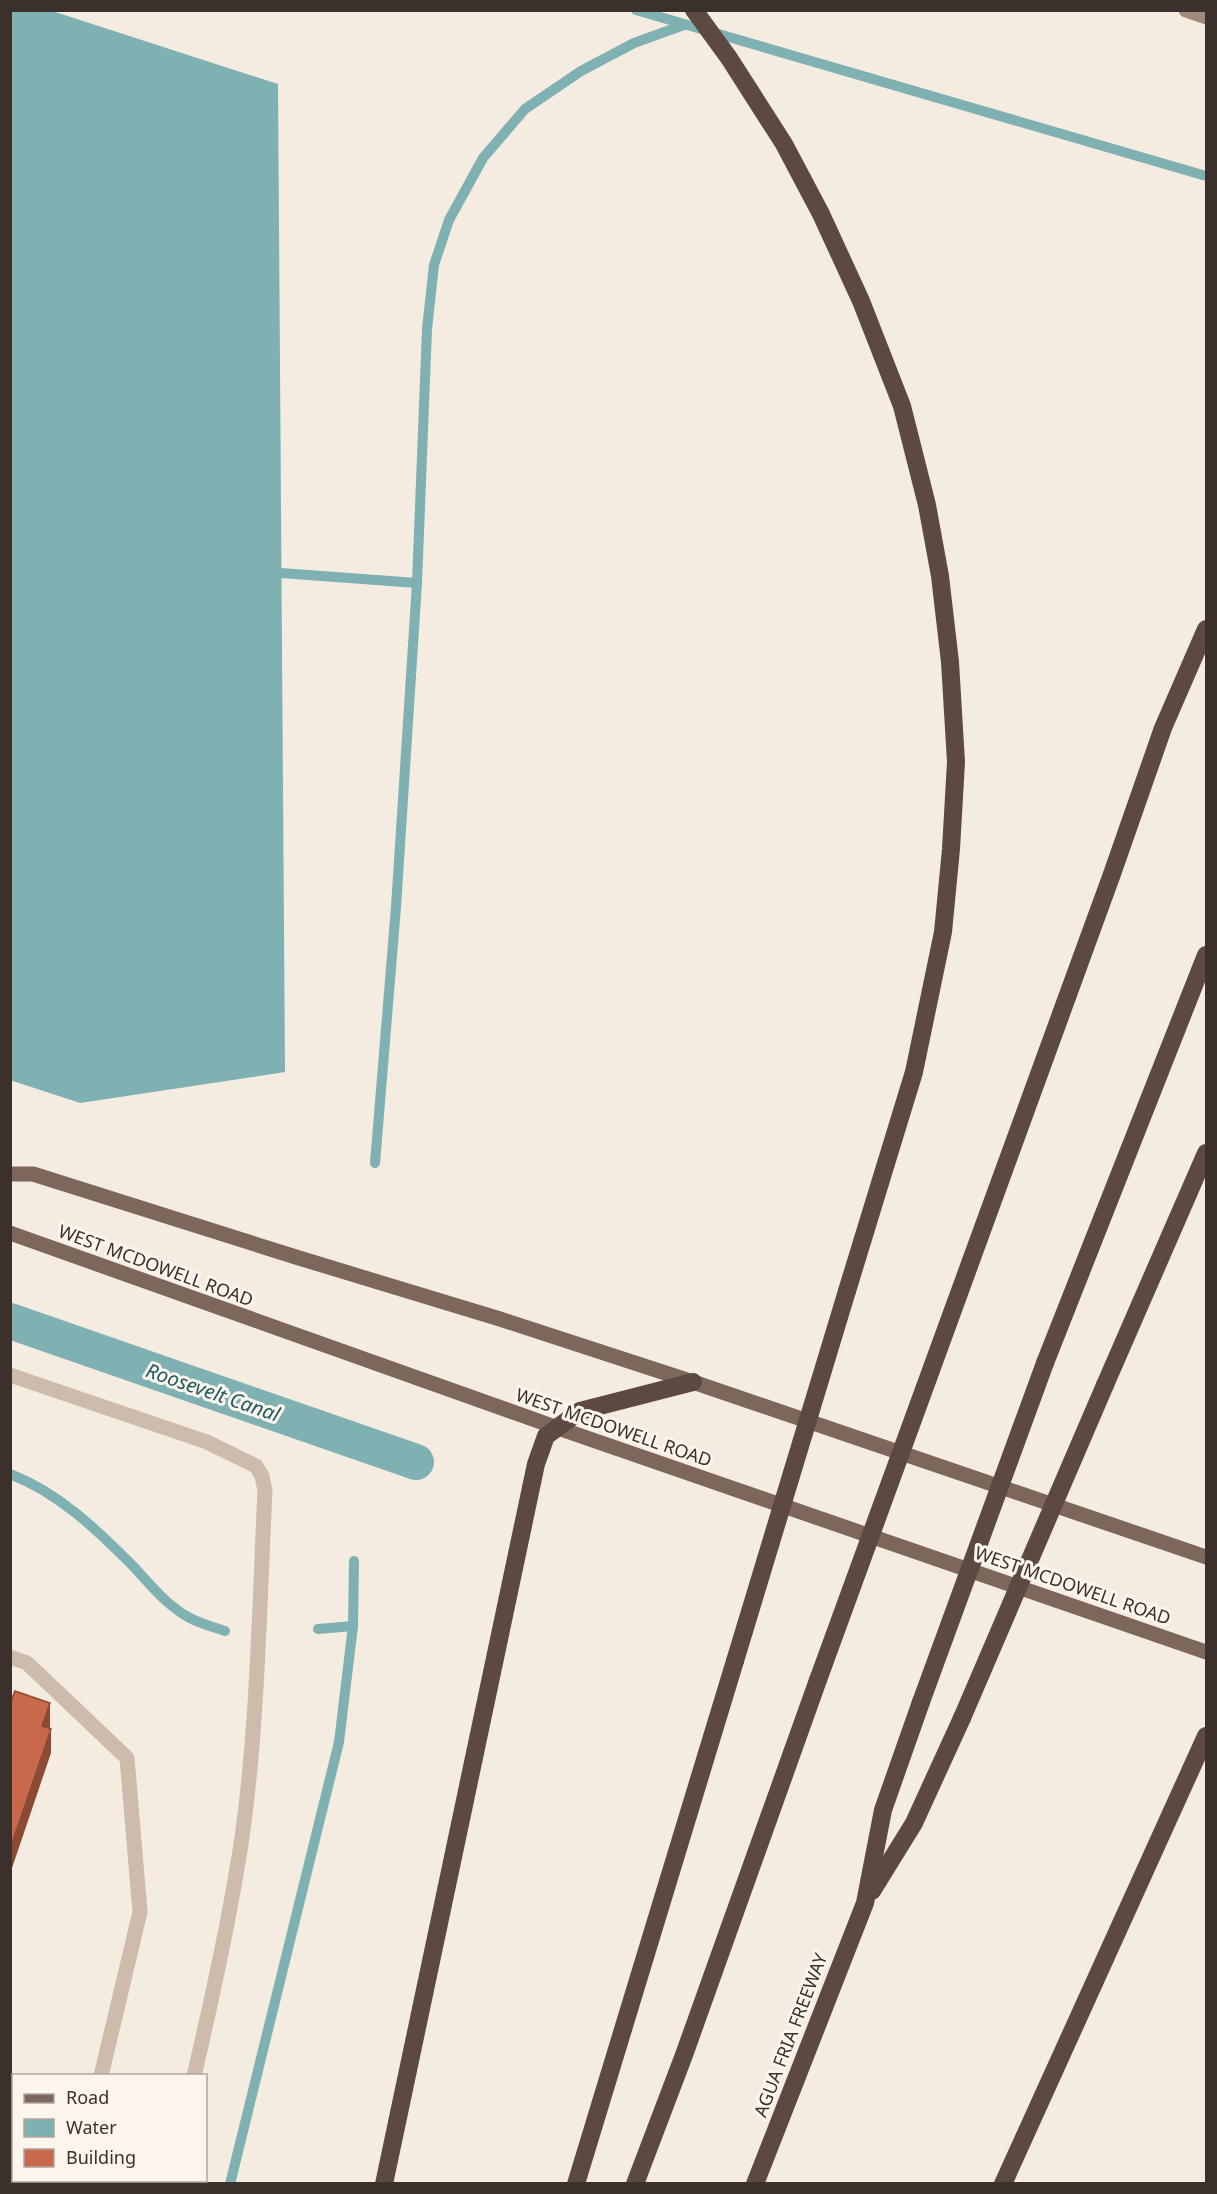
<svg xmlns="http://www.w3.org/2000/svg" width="1217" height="2194" font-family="'Noto Sans',sans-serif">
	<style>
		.water { fill: #7fb0b2 }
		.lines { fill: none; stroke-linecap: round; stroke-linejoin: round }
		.stream { stroke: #7fb0b2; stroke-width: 10 }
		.canal { stroke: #7fb0b2; stroke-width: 36 }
		.lane { stroke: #cdbbac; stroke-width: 15 }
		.secondary { stroke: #a18a7d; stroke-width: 15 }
		.primary { stroke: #7d675c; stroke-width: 15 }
		.highway { stroke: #5c4a42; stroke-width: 18 }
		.highway-bridge { stroke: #5c4a42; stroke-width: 18 }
		.shaded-wall { fill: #8c4a34 }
		.building { fill: #c8694b; stroke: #8c4a34; stroke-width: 1.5 }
		.labels { text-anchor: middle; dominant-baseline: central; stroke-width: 6; stroke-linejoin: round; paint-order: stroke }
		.street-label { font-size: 18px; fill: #3b302b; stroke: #fbf5ee }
		.water-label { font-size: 20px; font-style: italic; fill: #1f5a5e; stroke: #fbf5ee }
	</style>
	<rect width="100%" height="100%" fill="#f4ebe1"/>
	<path class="water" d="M49,10L278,84L285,1072L80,1103L10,1080V11Z"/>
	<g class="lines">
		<g class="stream">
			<path d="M636,10L1206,176"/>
			<path d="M267,572L417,583"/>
			<path d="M375,1163L396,907L417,583L427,329L434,265L449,220L483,158L525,109L581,71L634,43L684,25"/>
			<path d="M10,1474C59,1493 96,1529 132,1565C150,1584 167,1606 190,1618C201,1624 214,1627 225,1631"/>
			<path d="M318,1629L353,1626"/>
			<path d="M230,2184L339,1742L353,1626L354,1561"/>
		</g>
		<path class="canal" d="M10,1321L416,1462"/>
		<g class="lane">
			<path d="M10,1375L207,1442L256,1466L262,1476L265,1491C259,1608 258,1728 241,1844C229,1922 212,1999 194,2076"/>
			<path d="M10,1657L27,1663L127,1758L140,1912L101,2076"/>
			<path d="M76,2184L77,2180"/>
			<path d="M168,2184L169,2180"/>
		</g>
		<path class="secondary" d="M1186,10L1206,17"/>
		<g class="primary">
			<path d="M10,1174H33L299,1258L500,1319L693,1382L1206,1557"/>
			<path d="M10,1233L555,1427L1206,1652"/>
		</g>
		<g class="highway">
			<path d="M694,10L729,58L784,144L821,214L861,301L902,406L927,505L940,576L950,662L956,762L951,849L943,932L914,1072L847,1291"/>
			<path d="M1045,1363L1206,955"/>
			<path d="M1105,1385L1206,1153"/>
			<path d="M872,1891L914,1823L962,1718"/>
			<path d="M384,2184L536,1464L546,1436L580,1411L693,1382"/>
			<path d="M576,2184L735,1661"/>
			<path d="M635,2184L684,2055L818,1680"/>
			<path d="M755,2184L865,1903L883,1810L921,1702"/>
			<path d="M1003,2184L1206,1736"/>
		</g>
		<g class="highway-bridge">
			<path d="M735,1661L847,1291"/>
			<path d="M818,1680L1112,874L1163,728L1206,629"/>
			<path d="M921,1702L1045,1363"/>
			<path d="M962,1718L1105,1385"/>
		</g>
	</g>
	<g class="shaded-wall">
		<path d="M50,1703V1727L42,1750V1726Z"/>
		<path d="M51,1729V1753L11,1871V1846Z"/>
	</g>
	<path class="building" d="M15,1691L50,1703L42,1726L51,1729L11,1846L10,1700L11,1701Z"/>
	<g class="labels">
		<g class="street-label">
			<text transform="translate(156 1265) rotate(20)">WEST MCDOWELL ROAD</text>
			<text transform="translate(614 1427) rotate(19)">WEST MCDOWELL ROAD</text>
			<text transform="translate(1073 1585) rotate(19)">WEST MCDOWELL ROAD</text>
			<text transform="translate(790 2035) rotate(-69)">AGUA FRIA FREEWAY</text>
		</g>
		<g class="water-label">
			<text transform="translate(213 1392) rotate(19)">Roosevelt Canal</text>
		</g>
	</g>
	<rect width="1217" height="2194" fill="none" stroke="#3b302b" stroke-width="24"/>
	<rect x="12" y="2074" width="195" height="108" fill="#fbf5ee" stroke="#aea6a0" stroke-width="1.5"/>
	<rect x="24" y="2094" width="30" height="9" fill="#7d675c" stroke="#aea6a0" stroke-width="1.5"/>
	<text x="66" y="2104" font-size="18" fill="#3b302b">Road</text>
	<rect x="24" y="2119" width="30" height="18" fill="#7fb0b2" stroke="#aea6a0" stroke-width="1.5"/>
	<text x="66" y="2134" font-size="18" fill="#3b302b">Water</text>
	<rect x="24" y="2149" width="30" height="18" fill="#c8694b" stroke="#aea6a0" stroke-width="1.5"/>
	<text x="66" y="2164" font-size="18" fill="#3b302b">Building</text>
</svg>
